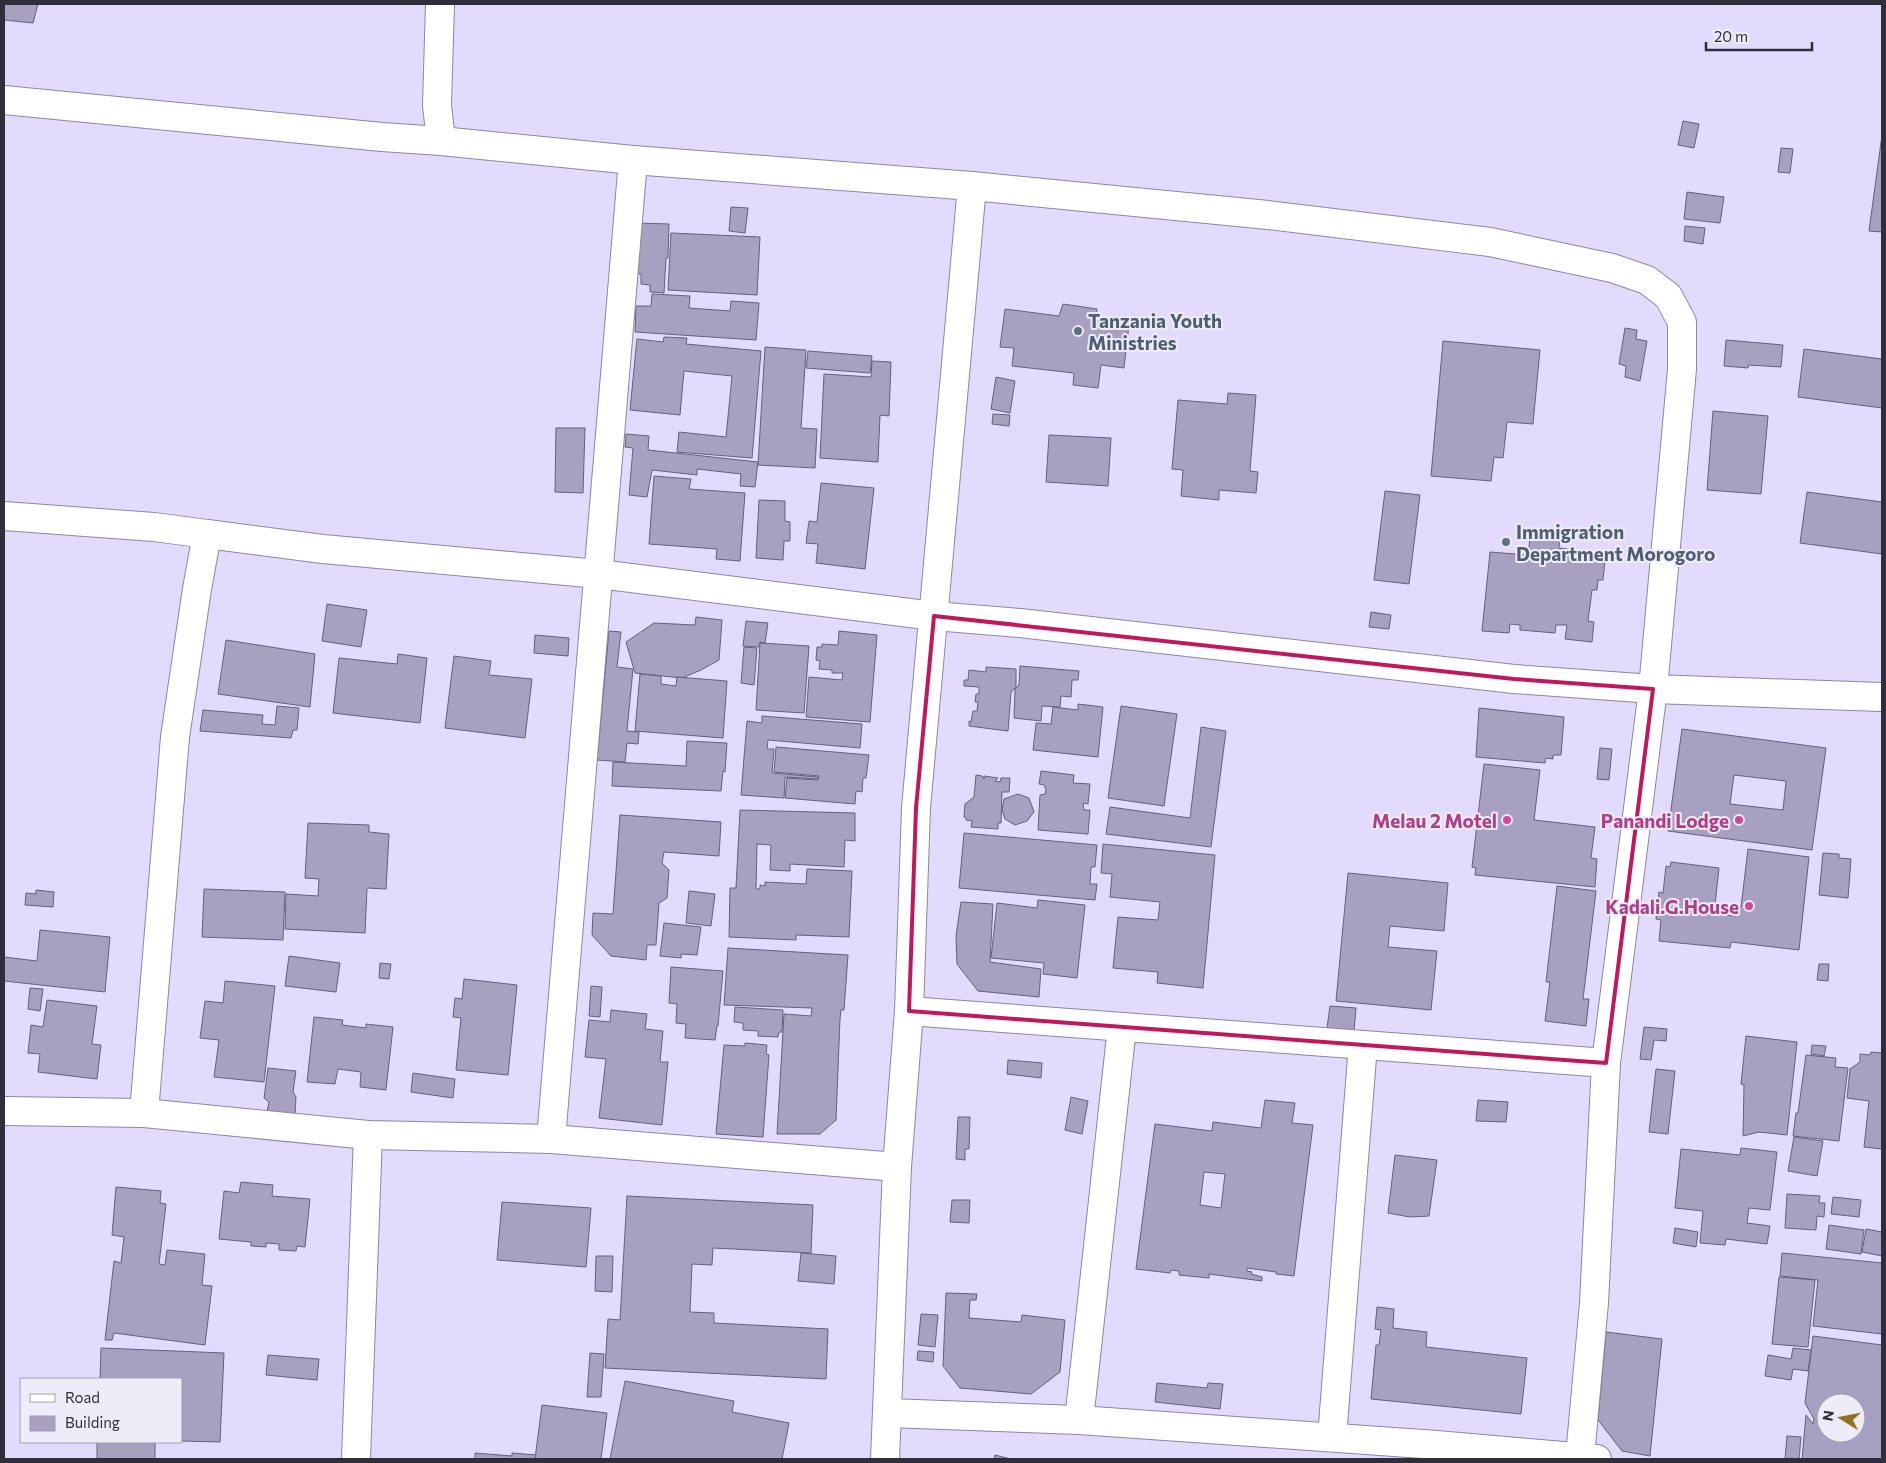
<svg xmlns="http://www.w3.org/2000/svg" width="1886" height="1463" font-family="Commissioner,sans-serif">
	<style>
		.building { fill: #a8a0c1; stroke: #655e7c; fill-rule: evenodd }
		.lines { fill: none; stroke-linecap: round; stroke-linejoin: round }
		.street-casing { stroke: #8c85a5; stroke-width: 30 }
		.street { stroke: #fff; stroke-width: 28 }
		.marked { fill: none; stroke: #c2185b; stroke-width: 4; stroke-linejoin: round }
		.service-dot { fill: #5c6f8a; stroke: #efecfa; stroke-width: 2 }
		.hotel-dot { fill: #d1479c; stroke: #efecfa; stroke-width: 2 }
		.labels { text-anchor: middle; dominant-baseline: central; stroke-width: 4; stroke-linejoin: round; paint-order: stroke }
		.service-label { font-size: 19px; font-weight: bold; fill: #4e5e75; stroke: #efecfa; text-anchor: start }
		.hotel-label { font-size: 19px; font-weight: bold; fill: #b23c85; stroke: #efecfa; text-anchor: end }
	</style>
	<rect width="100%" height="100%" fill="#e3dbfe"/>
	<g class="building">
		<path d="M4,4H38L33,23L4,20Z"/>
		<path d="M1683,121L1699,124L1694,148L1678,145Z"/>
		<path d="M1882,135V232L1869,231Z"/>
		<path d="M1781,148L1793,149L1790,173L1778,172Z"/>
		<path d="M1687,192L1724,197L1720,223L1684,219Z"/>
		<path d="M731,207L748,208L745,233L729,231Z"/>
		<path d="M639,223L669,224L668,258H666L664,293L650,292V285L641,284V274H637Z"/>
		<path d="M1685,226L1705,228L1703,244L1684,241Z"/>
		<path d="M671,233L760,237L757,295L668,290Z"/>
		<path d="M652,294L690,296L689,308L730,311L731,301L759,303L756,340L635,332L636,306H651Z"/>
		<path d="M1063,304L1097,309L1096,320L1129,324L1124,368L1101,365L1098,388L1073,385L1074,373L1012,366L1014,348L1000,347L1005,309L1059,316Z"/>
		<path d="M1625,328L1637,330L1636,339L1647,341L1640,381L1625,377L1626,366L1619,364Z"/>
		<path d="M664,337L687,338L686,344L761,351L752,458L677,452L679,432L726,437L732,376L684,371L680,415L630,410L637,339L663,342Z"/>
		<path d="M1726,340L1783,345L1781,367L1749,365L1748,368L1724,366Z"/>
		<path d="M1443,341L1540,350L1533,424L1507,422L1503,458L1494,457L1491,481L1431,476Z"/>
		<path d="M765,347L806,350L801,428L817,429L815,468L758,465Z"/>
		<path d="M1804,349L1882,359V408L1798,397Z"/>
		<path d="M808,351L872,356L870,373L806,368Z"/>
		<path d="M872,361L891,362L889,416L880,415L878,462L820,458L824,374L871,377Z"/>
		<path d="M996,377L1015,381L1010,413L991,409Z"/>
		<path d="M1228,393L1256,395L1250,471L1258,472L1256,493L1219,490V500L1181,496L1183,470L1172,469L1178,400L1227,404Z"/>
		<path d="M1713,411L1768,416L1761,494L1707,490Z"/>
		<path d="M993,414L1010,415L1009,426L992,424Z"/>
		<path d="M556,428H585L583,493L555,492Z"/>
		<path d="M626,434L649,436L648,450L758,462L755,487L740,486L741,474L697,469V475L652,470L647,497L629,495L633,448L625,447Z"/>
		<path d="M1049,435L1111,438L1108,486L1046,482Z"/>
		<path d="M654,476L691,479L689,489L745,493L740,561L716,559L717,549L649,544Z"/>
		<path d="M821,483L874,488L865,569L816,563L818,544L806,543L809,521L817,522Z"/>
		<path d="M1385,491L1420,495L1409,584L1374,580Z"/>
		<path d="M1807,492L1882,502V554L1800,543Z"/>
		<path d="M759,500L785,501V521L790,522V541H784L783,560L756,558Z"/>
		<path d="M1531,530L1560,533L1559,548L1574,550L1573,557L1605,560L1603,580H1598L1597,590H1592L1588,621L1594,622L1592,642L1565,639L1567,625H1556L1555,633L1520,630V625L1510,624L1509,633L1482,631L1490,552L1528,555Z"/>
		<path d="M327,604L367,610L361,647L322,641Z"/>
		<path d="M1371,612L1391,615L1389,629L1369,627Z"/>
		<path d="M696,617L722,620L719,660L701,670L682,678L635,673L626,642L654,623L695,625Z"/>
		<path d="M746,621L768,623L765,643L760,642L759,647L743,646Z"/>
		<path d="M609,631L621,632L617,667L633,669L627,731L639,732L638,744L627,743L625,762L597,760Z"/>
		<path d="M839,631L877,635L870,722L806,717L809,677L842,680L843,673H832V670L819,669L820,661L816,660L817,647H822V644L838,645Z"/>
		<path d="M535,635L569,638L568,656L534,653Z"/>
		<path d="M226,640L315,654L310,707L218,694Z"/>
		<path d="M760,643L809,646L804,713L756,710Z"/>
		<path d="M744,647L757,648L754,685L741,683Z"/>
		<path d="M398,654L427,658L420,723L333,713L339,658L397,664Z"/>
		<path d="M454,656L491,661L489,675L532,679L525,738L445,728Z"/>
		<path d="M1020,666L1079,671L1078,680H1072L1071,697L1061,696L1060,707L1042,706L1041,721L1014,718L1015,689L1019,685Z"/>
		<path d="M986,667L1016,669V687L1011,692L1008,731L969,726V721L971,722L973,711H977L978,702H975L976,694H979V687L964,686V680H968L969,670L986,672Z"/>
		<path d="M640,674L661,676V684L676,686L677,677L727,681L723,738L635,731Z"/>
		<path d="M1078,704L1103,707L1098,757L1033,750L1036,723L1051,724L1053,707L1078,710Z"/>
		<path d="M277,706L299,708L297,730H293L291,738L200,731L203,710L263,715L262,724L275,725Z"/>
		<path d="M1121,706L1177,714L1164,806L1108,798Z"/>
		<path d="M1479,708L1564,717L1561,755H1553V759L1546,758L1545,763L1476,757Z"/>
		<path d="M762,716L862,724L860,748L768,740L767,749H774L772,773L818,777L817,779L785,777L784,798L741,795L747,721L762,723Z"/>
		<path d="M1201,727L1226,731L1211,847L1106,834L1110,807L1190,818Z"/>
		<path d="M1682,729L1826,748L1812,850L1668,831ZM1734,775L1786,781L1783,810L1730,804Z"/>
		<path d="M687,741L727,743L725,772L723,771L721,791L612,786L613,762L686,766Z"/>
		<path d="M776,747L869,755L866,778H863L862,792L856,791L855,804L785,798L787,778L818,780L819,776L774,772Z"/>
		<path d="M1600,748L1612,749L1609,780L1597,779Z"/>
		<path d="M1484,764L1540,770L1534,820L1595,827L1591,858L1597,859L1595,887L1475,875L1476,868L1472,867Z"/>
		<path d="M1041,771L1074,775L1073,783L1090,784L1088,804L1083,803L1084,810H1090L1088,834L1038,830L1040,795L1045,794L1046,790L1044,785L1039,784Z"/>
		<path d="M976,775L982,776L984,779V776L998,778L995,781L1000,782L1001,778H1010L1009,792H1002L1001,823H998V829L971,827L972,821L966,820V818L964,817L965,804L974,797Z"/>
		<path d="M1018,794L1029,798L1034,812L1027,821L1015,825L1005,819L1002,810L1004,799Z"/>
		<path d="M740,810L855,813V841L845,840L844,867L790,864V871L770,870L771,845L757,844L756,889H760V885L765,886V882L806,884L807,869L852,871L849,937L796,935V940L729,937L730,888H736Z"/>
		<path d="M620,815L721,822L719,856L664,852L662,863L669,870L667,898L659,903L656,945H647L646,960L611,956L592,935L593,913L613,914Z"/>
		<path d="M308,823L369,825V832L389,834L386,889L367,888L365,933L285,929L286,894L318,896L319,879L305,878Z"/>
		<path d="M964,833L1097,845L1095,867H1091L1090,884H1097L1095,900L959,888Z"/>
		<path d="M1103,844L1215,855L1203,988L1157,983L1158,972L1113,968L1118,917L1158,920L1160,902L1110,897L1112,874L1101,873Z"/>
		<path d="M1748,849L1809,857L1799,950L1731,942L1730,948L1659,941L1661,920L1656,919L1659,892L1663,893L1666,866L1670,867L1671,862L1719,868L1714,914L1735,916L1736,907H1741Z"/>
		<path d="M1823,853L1839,854V858L1851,859L1848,898L1819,895Z"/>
		<path d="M1348,873L1448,883L1444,931L1390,926L1388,947L1437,951L1431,1010L1336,1001Z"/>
		<path d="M1557,886L1596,891L1583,999H1589L1586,1026L1545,1021L1550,982H1546Z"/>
		<path d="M204,889L285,892L283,940L202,937Z"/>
		<path d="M36,890L54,892L53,907L25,905L26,893L36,894Z"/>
		<path d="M689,891L715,894L711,926L686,923Z"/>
		<path d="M1038,900L1085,905L1077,978L1043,974L1044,963L991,958L997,903L1037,908Z"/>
		<path d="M961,902L993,904L990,962L1041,969L1039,997L978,991L957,964L956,936Z"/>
		<path d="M664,923L701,927L697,955L681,954V958L660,956Z"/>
		<path d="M40,930L110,937L105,992L4,981V957L37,961Z"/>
		<path d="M728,948L848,955L844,1010H841L840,1019L836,1120L820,1134H777L784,1014L811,1016L812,1008L724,1005Z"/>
		<path d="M289,956L340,963L336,992L285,986Z"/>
		<path d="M380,963L391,964L389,979L379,978Z"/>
		<path d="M1819,964H1829L1828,981L1817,980Z"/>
		<path d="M671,967L723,971L718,1026H717L715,1040L685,1038L686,1024L676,1023L677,1004L669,1003Z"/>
		<path d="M464,979L517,985L508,1075L456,1070L461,1018L453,1017L455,998L462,999Z"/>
		<path d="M225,981L275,986L264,1082L214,1077L219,1040L200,1038L205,1001L223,1003Z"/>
		<path d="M591,986L602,987L600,1017L589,1016Z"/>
		<path d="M30,988L43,989L40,1011L28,1009Z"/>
		<path d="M47,1000L97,1006L92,1044L101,1045L97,1079L38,1072L40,1054L28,1053L31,1025L43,1027Z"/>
		<path d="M1330,1006L1356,1008L1354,1031L1327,1028Z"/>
		<path d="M735,1007L783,1010L782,1032H779L778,1037L758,1036V1031L743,1030V1023L734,1022Z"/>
		<path d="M611,1010L647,1014L645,1029L663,1031L660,1062H668L662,1125L599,1118L606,1059L585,1057L589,1020L610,1022Z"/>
		<path d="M314,1017L343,1020L342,1025L366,1028V1024L393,1027L386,1090L360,1087L361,1072L338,1069L335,1084L307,1082Z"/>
		<path d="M1644,1027L1667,1029L1666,1041L1654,1040L1651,1060L1640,1059Z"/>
		<path d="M1746,1036L1797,1042L1787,1135L1759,1132L1743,1136L1744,1085L1741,1084Z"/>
		<path d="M745,1043L767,1045L766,1054L769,1055L763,1137L716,1134L724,1045L745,1046Z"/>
		<path d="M1812,1045L1826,1046L1824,1056L1811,1054Z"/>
		<path d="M1871,1052L1882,1053V1149L1864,1147L1869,1101L1847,1098L1850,1069L1860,1062V1054L1870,1055Z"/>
		<path d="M1806,1055L1836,1058L1835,1067L1848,1068L1839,1141L1793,1136L1796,1113H1798Z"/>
		<path d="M1008,1060L1042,1063L1041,1078L1007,1074Z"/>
		<path d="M268,1068L296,1071L293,1092L296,1097L295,1115L267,1112L269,1102L264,1098Z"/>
		<path d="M1656,1069L1675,1071L1668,1134L1649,1132Z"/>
		<path d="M413,1073L455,1079L453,1098L411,1092Z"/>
		<path d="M1071,1097L1088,1101L1082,1134L1065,1130Z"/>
		<path d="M1265,1100L1295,1103L1292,1123L1313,1125L1294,1276L1276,1274V1272L1247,1268V1271L1252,1272L1251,1274L1262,1277V1281L1209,1274V1278L1179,1275V1271L1171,1270L1170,1273L1136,1269L1155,1124L1212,1131L1213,1122L1261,1128ZM1204,1172L1225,1174L1221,1208L1200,1205Z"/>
		<path d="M1478,1100L1508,1102L1506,1122L1476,1121Z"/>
		<path d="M958,1117H970L969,1149H965V1160L956,1159Z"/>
		<path d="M1794,1137L1823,1141L1817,1176L1788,1171Z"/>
		<path d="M1741,1148L1777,1152L1770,1210L1749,1208L1747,1223L1770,1226L1767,1244L1726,1239L1725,1245L1700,1243L1703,1211L1675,1208L1681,1149L1740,1155Z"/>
		<path d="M1395,1155L1437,1160L1429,1216L1410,1217L1388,1213Z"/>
		<path d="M241,1182L273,1185L272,1196L310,1199L305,1247L297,1246L296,1251L279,1250V1244L266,1243V1247L251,1246V1242L219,1239L224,1191L239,1193Z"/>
		<path d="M116,1187L161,1191L160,1203L166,1204L159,1264L165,1265L167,1250L205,1254L202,1285L212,1286L205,1345L114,1333L112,1340H105L114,1261L121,1263L124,1237L112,1235Z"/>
		<path d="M1787,1194L1820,1196L1819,1203H1825L1824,1217L1817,1216L1816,1230L1785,1228Z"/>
		<path d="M627,1196L813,1205L811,1253L713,1248L712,1265L692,1264L690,1312L714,1313V1323L828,1329L826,1379L605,1368L608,1319L620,1320Z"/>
		<path d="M1833,1197L1861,1200L1859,1217L1831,1214Z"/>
		<path d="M952,1200H970L969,1223L950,1222Z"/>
		<path d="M502,1202L591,1208L586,1267L497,1260Z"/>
		<path d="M1829,1225L1864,1230L1861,1254L1826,1249Z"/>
		<path d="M1675,1228L1698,1232L1696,1247L1673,1243Z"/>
		<path d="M1866,1229L1882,1232V1256L1862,1252Z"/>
		<path d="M801,1253L836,1256L834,1284L798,1281Z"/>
		<path d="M1782,1253L1882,1263V1334L1813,1326L1818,1280L1780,1276Z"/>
		<path d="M596,1256H613L612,1292L595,1291Z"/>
		<path d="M1779,1277L1815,1280L1808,1347L1772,1344Z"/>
		<path d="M946,1293L977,1294L976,1300H970L969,1318L1021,1322L1022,1315L1065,1320L1060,1372L1031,1394L960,1388L943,1366Z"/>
		<path d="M1377,1307L1394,1309L1393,1328L1427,1332L1426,1347L1527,1358L1521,1414L1371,1399L1376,1345H1379L1381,1330L1375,1329Z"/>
		<path d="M921,1314L938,1315L935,1347L918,1345Z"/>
		<path d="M1606,1332L1662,1339L1650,1456L1622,1451L1598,1420Z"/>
		<path d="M1813,1336L1882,1345V1459H1802L1806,1415L1813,1424L1814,1419L1805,1403ZM1826,1403H1856V1433H1826Z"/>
		<path d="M101,1348L224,1353L220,1442L181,1441V1379H100Z"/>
		<path d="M1793,1348L1811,1350L1808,1371L1793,1369L1791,1380L1765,1376L1768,1355L1791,1359Z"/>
		<path d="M918,1351L934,1352L933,1362L917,1360Z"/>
		<path d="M590,1353L604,1354L601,1397H587Z"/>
		<path d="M268,1355L319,1359L317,1380L266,1375Z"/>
		<path d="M625,1381L734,1401L732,1412L789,1423L782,1459H610Z"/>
		<path d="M1157,1383L1207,1388L1208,1383L1223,1384L1220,1409L1155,1402Z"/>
		<path d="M542,1405L607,1413L601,1459H535Z"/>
		<path d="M1787,1436L1801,1437L1799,1459H1785Z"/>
		<rect x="97" y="1442" width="58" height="17"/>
		<path d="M475,1453L512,1456V1453L536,1455L535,1459H475Z"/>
		<path d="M995,1455L1011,1459H994Z"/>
	</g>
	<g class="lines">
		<g class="street-casing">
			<g id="street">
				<path d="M440,4L437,105L441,141L633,160L972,186L1268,215L1490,242L1612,268L1647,280L1668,296L1682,322V369L1653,689L1882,697"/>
				<path d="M4,100L382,137L441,141"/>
				<path d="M4,516L154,527L207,534"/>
				<path d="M909,1011L1606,1063"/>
				<path d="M4,1111L144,1113L368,1135L551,1139L897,1167"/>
				<path d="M144,1113L175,737L197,589L207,534L323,549L599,574L934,616L1020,623L1514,679L1653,689L1606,1063L1594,1303L1580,1456"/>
				<path d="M551,1139L633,160"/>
				<path d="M888,1413L1079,1420L1437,1445L1597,1459"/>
				<path d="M1079,1420L1122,1027"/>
				<path d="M1332,1437L1363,1045"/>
				<path d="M356,1459L368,1135"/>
				<path d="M885,1459L897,1167L909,1011L916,808L972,186"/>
			</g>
		</g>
		<use href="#street" class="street"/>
	</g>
	<path class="marked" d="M934,616L1514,679L1653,689L1606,1063L909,1011L916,808Z"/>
	<g class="service-dot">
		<circle cx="1078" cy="331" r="5"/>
		<circle cx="1506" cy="542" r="5"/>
	</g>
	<g class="hotel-dot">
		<circle cx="1507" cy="820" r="5"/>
		<circle cx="1739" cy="820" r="5"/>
		<circle cx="1749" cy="906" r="5"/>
	</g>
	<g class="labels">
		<g class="service-label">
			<text x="1088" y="320">Tanzania Youth<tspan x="1088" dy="22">Ministries</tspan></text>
			<text x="1516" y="531">Immigration<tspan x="1516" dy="22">Department Morogoro</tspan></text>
		</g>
		<g class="hotel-label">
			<text x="1497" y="820">Melau 2 Motel</text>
			<text x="1729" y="820">Panandi Lodge</text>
			<text x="1739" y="906">Kadali.G.House</text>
		</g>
	</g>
	<rect width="1886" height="1463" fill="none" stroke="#312e3c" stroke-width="10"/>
	<rect x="20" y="1378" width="162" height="65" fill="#efecfa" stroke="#a3a0ae"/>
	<rect x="30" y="1394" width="25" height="8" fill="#ffffff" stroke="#a3a0ae"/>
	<text x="65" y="1403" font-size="15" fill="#312e3c">Road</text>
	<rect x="30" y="1416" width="25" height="15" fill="#a8a0c1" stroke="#a3a0ae"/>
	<text x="65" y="1428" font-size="15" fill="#312e3c">Building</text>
	<g transform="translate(1841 1418) rotate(280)"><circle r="24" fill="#efecfa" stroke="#a3a0ae"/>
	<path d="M0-4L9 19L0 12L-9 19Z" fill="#96711b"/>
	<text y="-8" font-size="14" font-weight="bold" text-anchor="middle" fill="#312e3c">N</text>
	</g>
	<path d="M1706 42v8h106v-8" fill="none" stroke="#312e3c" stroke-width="2.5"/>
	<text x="1714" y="42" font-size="15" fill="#312e3c" stroke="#efecfa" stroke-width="4" paint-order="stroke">20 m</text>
</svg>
